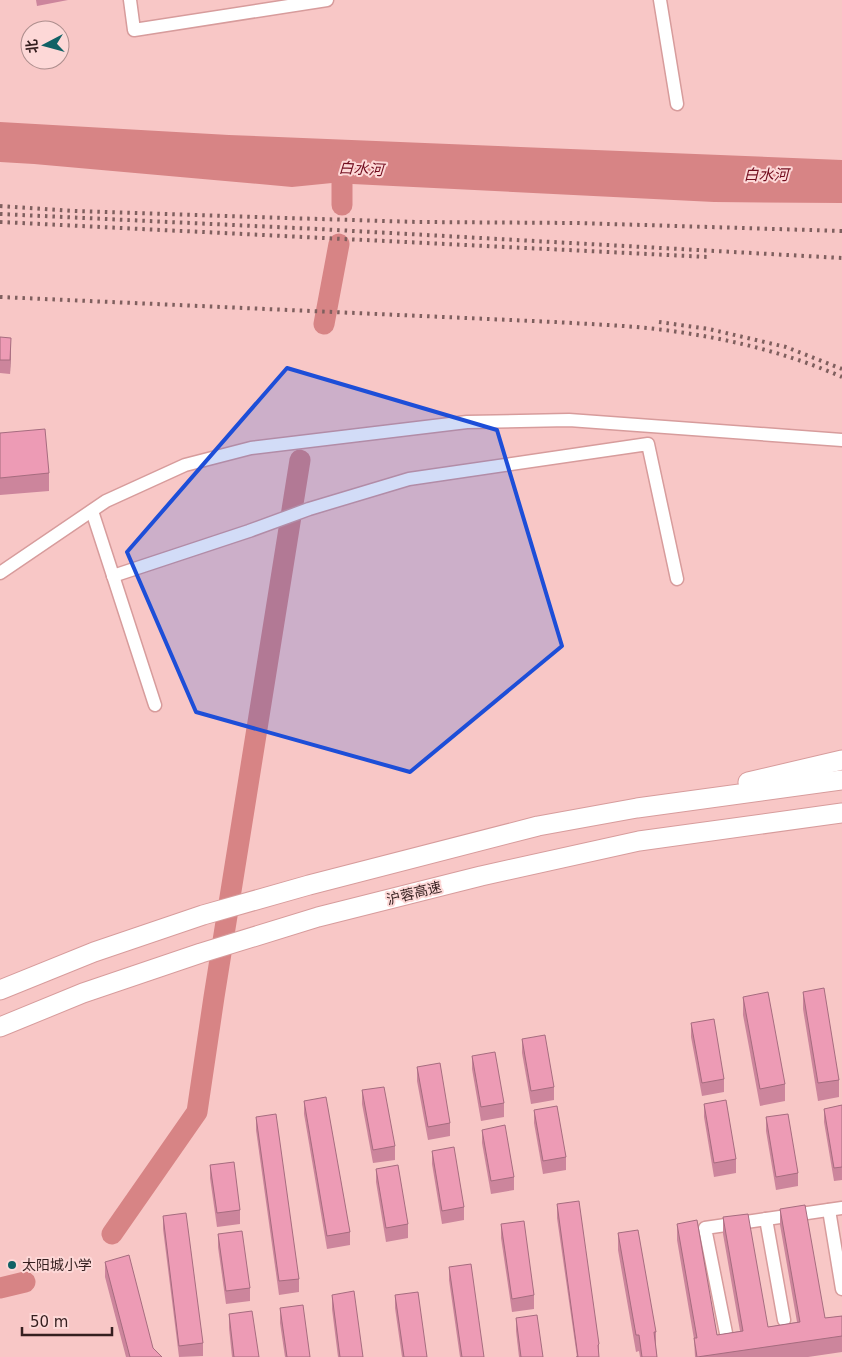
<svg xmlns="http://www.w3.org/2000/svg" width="842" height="1357" font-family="'DejaVu Sans','Noto Sans SC',sans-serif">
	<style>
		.water { fill: #d78485 }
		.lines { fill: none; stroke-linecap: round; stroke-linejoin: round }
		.river { stroke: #d78485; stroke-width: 21 }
		.minor-casing { stroke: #d79c9c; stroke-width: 15 }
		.highway-casing { stroke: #d79c9c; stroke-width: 21 }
		.minor { stroke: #fff; stroke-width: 12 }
		.highway { stroke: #fff; stroke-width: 19 }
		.rail { stroke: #7f5f5e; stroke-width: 4; stroke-dasharray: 2.5 5; stroke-linecap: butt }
		.wall { fill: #cc859c }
		.shaded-wall { fill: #a66c7f }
		.building { fill: #ed9bb5; stroke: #a66c7f }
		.marked { fill: #1d4ed8; fill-opacity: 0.2; stroke: #1d4ed8; stroke-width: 4; stroke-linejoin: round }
		.poi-dot { fill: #106165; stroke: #fdd8d7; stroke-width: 2 }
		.labels { text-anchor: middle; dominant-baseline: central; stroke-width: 4; stroke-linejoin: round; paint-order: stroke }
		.street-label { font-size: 14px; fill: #351f1f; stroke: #fdd8d7 }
		.poi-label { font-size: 14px; fill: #351f1f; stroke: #fdd8d7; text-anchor: start }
		.water-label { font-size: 15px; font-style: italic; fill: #710b1d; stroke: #fdd8d7 }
	</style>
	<rect width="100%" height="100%" fill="#f8c7c6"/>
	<path class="water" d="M0,122L229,135L842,160V203L714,202L332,183L292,187L34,164L0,162Z"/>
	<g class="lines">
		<g class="river">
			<path d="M342,205V168"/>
			<path d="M324,324L339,244"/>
			<path d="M112,1234L197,1112L214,997L300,460"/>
			<path d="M0,1288L25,1282"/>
		</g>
		<g class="minor-casing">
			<g id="minor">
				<path d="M130,0L134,30L327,0"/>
				<path d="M660,0L677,104"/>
				<path d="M92,511L155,705"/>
				<path d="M0,573L106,501L185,465L251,448L467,422L569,420L842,440"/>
				<path d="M113,576L249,531L309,509L409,479L648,444L677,579"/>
				<path d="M829,1210L842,1289"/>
				<path d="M766,1219L784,1320"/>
				<path d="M726,1333L705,1228L842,1208"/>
			</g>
		</g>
		<g class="highway-casing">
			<g id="highway">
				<path d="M748,782L842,760"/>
				<path d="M0,990L94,952L203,915L309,885L538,826L637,808L842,780"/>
				<path d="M0,1027L83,993L201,953L318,917L481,876L639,841L842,813"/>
			</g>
		</g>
		<use href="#minor" class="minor"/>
		<use href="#highway" class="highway"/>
		<g class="rail">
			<path d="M0,206L74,211L254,217L418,222L577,223L842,231"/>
			<path d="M0,214L318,229L842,258"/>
			<path d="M0,222L709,257"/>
			<path d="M0,297L555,322C586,324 617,325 647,328C713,335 781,350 842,377"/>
			<path d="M659,322L709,329L786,347L842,369"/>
		</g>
	</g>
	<g class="wall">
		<path d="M36,0H68L37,6Z"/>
		<path d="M0,337L11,351L10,374L0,373Z"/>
		<path d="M0,433L49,473V491L0,495Z"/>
		<path d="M803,992L839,1080V1097L818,1101L803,1009Z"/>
		<path d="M743,997L785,1084V1101L760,1106L743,1015Z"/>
		<path d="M691,1023L724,1079V1092L702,1096L691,1037Z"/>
		<path d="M522,1039L554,1087V1100L531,1104L522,1053Z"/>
		<path d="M472,1056L504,1103V1117L481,1121L472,1069Z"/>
		<path d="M417,1067L450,1123V1136L428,1140L417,1081Z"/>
		<path d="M362,1090L395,1146V1160L373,1163L362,1104Z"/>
		<path d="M304,1101L350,1232V1245L327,1249L304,1114Z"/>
		<path d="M704,1104L736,1159V1173L714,1177L704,1117Z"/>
		<path d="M842,1105V1180L834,1181L824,1122V1109Z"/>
		<path d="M534,1110L566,1157V1170L543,1174L534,1123Z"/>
		<path d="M256,1117L299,1279V1292L279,1295L256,1130Z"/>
		<path d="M766,1117L798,1173V1186L776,1190L766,1131Z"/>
		<path d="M482,1130L514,1177V1190L491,1194L482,1143Z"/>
		<path d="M432,1151L464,1207V1220L442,1224L432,1164Z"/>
		<path d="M210,1165L240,1210V1224L217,1227L210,1178Z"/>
		<path d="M376,1169L408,1224V1238L386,1242L376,1182Z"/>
		<path d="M557,1204L599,1344V1357H577L557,1218Z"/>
		<path d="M780,1209L825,1318L842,1316V1352L808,1357H695L694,1339L677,1240V1224L717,1335L740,1331L723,1234V1217L768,1327L797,1322L780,1225Z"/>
		<path d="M163,1216L203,1343V1356L179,1357L163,1229Z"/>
		<path d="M501,1224L534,1295V1309L512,1312L501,1238Z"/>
		<path d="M618,1233L656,1332V1348L657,1357H640L639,1351L636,1352L618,1250Z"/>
		<path d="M218,1234L250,1288V1301L226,1304L218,1247Z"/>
		<path d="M105,1262L153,1348L162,1357H126L105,1277Z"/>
		<path d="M449,1267L484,1357H460L449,1280Z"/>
		<path d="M332,1295L363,1357H338L332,1309Z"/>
		<path d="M395,1295L427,1357H402L395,1308Z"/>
		<path d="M280,1308L310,1357H285L280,1323Z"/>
		<path d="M229,1314L259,1357H232L229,1328Z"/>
		<path d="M516,1318L543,1357H519L516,1331Z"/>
	</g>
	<path class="shaded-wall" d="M11,338V351L10,374V360Z"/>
	<g class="building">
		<path d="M0,337L11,338L10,360H0Z"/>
		<path d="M45,429L49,473L0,478V433Z"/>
		<path d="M824,988L839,1080L818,1083L803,992Z"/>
		<path d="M768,992L785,1084L760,1089L743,997Z"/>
		<path d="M714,1019L724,1079L702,1083L691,1023Z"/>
		<path d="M545,1035L554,1087L531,1091L522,1039Z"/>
		<path d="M495,1052L504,1103L481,1107L472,1056Z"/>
		<path d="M440,1063L450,1123L428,1127L417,1067Z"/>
		<path d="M384,1087L395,1146L373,1150L362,1090Z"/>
		<path d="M326,1097L350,1232L327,1236L304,1101Z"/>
		<path d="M726,1100L736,1159L714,1163L704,1104Z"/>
		<path d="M842,1105V1167L834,1168L824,1109Z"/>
		<path d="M557,1106L566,1157L543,1161L534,1110Z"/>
		<path d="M276,1114L299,1279L279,1281L256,1117Z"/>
		<path d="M788,1114L798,1173L776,1177L766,1117Z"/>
		<path d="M505,1125L514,1177L491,1181L482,1130Z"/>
		<path d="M454,1147L464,1207L442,1211L432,1151Z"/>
		<path d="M234,1162L240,1210L217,1213L210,1165Z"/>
		<path d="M398,1165L408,1224L386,1228L376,1169Z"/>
		<path d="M579,1201L599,1344L598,1345L599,1357H576H578L557,1204Z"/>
		<path d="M805,1205L825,1318L842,1316V1336L697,1357L694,1338H697L677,1224L697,1220L717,1335L743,1331L723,1217L748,1214L768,1327L800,1322L780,1209Z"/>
		<path d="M186,1213L203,1343L179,1346L163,1216Z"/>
		<path d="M524,1221L534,1295L512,1299L501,1224Z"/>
		<path d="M638,1230L656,1332H654L657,1357H642L639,1335H636L618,1233Z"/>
		<path d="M242,1231L250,1288L226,1291L218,1234Z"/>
		<path d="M129,1255L153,1348L162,1357H130L105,1262Z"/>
		<path d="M471,1264L484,1357H462L449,1267Z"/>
		<path d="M354,1291L363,1357H340L332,1295Z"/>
		<path d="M418,1292L427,1357H404L395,1295Z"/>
		<path d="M303,1305L310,1357H287L280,1308Z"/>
		<path d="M252,1311L259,1357H234L229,1314Z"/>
		<path d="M537,1315L543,1357H521L516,1318Z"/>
	</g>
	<path class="marked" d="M287,368L497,430L562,646L410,772L196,712L127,552Z"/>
	<circle class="poi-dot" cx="12" cy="1265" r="5"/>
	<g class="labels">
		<g class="street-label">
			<text transform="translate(414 893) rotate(-14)">沪蓉高速</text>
		</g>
		<g class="poi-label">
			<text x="22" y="1265">太阳城小学</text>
		</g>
		<g class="water-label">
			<text transform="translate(361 169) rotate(3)">白水河</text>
			<text x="766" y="175">白水河</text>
		</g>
	</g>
	<g transform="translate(45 45) rotate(264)"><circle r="24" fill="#fdd8d7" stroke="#ad8e8d"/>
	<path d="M0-4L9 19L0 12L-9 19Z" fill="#106165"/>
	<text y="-8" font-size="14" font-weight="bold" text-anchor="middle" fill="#351f1f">北</text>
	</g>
	<path d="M22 1327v8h90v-8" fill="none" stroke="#351f1f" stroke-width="2.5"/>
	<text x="30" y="1327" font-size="15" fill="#351f1f" stroke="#fdd8d7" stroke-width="4" paint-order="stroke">50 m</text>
</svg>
